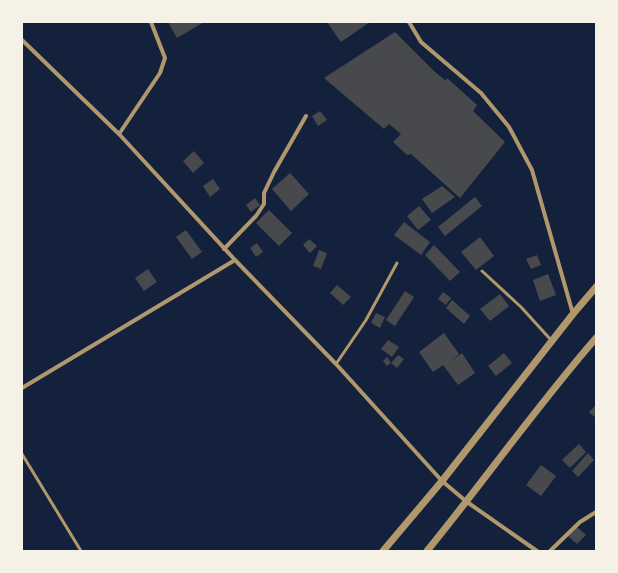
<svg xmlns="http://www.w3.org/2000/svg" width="618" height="573" font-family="Karla,sans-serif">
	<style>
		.building { fill: #48494c }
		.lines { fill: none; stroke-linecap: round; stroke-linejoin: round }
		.service { stroke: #b1986c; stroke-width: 3 }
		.minor { stroke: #b1986c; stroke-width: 4 }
		.tertiary { stroke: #b1986c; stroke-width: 7 }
	</style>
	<rect width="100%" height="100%" fill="#14213d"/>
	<g class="building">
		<path d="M168,22H204L177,38Z"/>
		<path d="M327,22H370L341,42Z"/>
		<path d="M395,32L434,71L446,81L447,78L477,105L473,111L505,142L460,198L411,154L407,155L393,142L401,134L389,124L384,129L324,78Z"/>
		<path d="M320,111L327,120L318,126L312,116Z"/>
		<path d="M194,151L204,163L193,173L183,161Z"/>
		<path d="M290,173L309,194L291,211L272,189Z"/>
		<path d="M213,179L220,189L210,197L203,186Z"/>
		<path d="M442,186L455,197L432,213L422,199Z"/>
		<path d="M475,197L482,206L445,236L438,227Z"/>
		<path d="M255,198L260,205L251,212L246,205Z"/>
		<path d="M419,206L431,220L418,230L407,216Z"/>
		<path d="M269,210L292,233L279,246L256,223Z"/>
		<path d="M404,222L430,242L421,255L394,235Z"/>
		<path d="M186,230L202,252L192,259L176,237Z"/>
		<path d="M480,237L494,256L476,270L461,252Z"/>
		<path d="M309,239L317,246L310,253L303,245Z"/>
		<path d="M257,243L263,252L256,257L250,248Z"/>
		<path d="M434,245L460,272L450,281L425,255Z"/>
		<path d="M319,250L327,253L321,269L313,266Z"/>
		<path d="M537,255L541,265L531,269L526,259Z"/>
		<path d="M148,269L157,282L144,291L135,278Z"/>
		<path d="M548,274L556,295L540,301L533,280Z"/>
		<path d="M337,285L351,297L343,305L330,293Z"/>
		<path d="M405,291L414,297L395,326L386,320Z"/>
		<path d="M443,292L451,298L446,305L438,299Z"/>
		<path d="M500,294L509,306L490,321L480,309Z"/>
		<path d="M452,300L470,316L464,324L446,308Z"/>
		<path d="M376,313L385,317L380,328L371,323Z"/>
		<path d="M444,333L459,354L452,360L462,353L475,373L458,385L443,365L433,372L419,352Z"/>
		<path d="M388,340L399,347L392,357L381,349Z"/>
		<path d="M504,353L512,363L496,376L488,366Z"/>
		<path d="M398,355L404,359L397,368L391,363Z"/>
		<path d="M387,357L391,363L387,366L383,361Z"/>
		<path d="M596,405V418L589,412Z"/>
		<path d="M579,444L586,452L570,468L562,460Z"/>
		<path d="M588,453L594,460L578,477L572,471Z"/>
		<path d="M541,465L556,476L541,496L526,485Z"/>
		<path d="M577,527L586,535L577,544L568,536Z"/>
	</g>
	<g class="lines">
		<g class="service">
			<path d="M482,271L521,307L551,340"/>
			<path d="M336,364L366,320L397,263"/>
			<path d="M22,454L81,551"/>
		</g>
		<g class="minor">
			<path d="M409,22L421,42L481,93L509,127L532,170L573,314"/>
			<path d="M22,40L119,134L235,260L336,364L442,481L467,502L537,551"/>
			<path d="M119,134L160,73L165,58L151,22"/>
			<path d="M224,249L256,216L264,204V193L274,172L306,116"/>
			<path d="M22,388L235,260"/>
			<path d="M550,551L580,522L596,512"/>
		</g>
		<g class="tertiary">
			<path d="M383,551L442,481L573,314L596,287"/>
			<path d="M427,551C484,481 537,406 596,338"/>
		</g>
	</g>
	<rect width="618" height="573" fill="none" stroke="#f6f1e7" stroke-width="46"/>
</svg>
